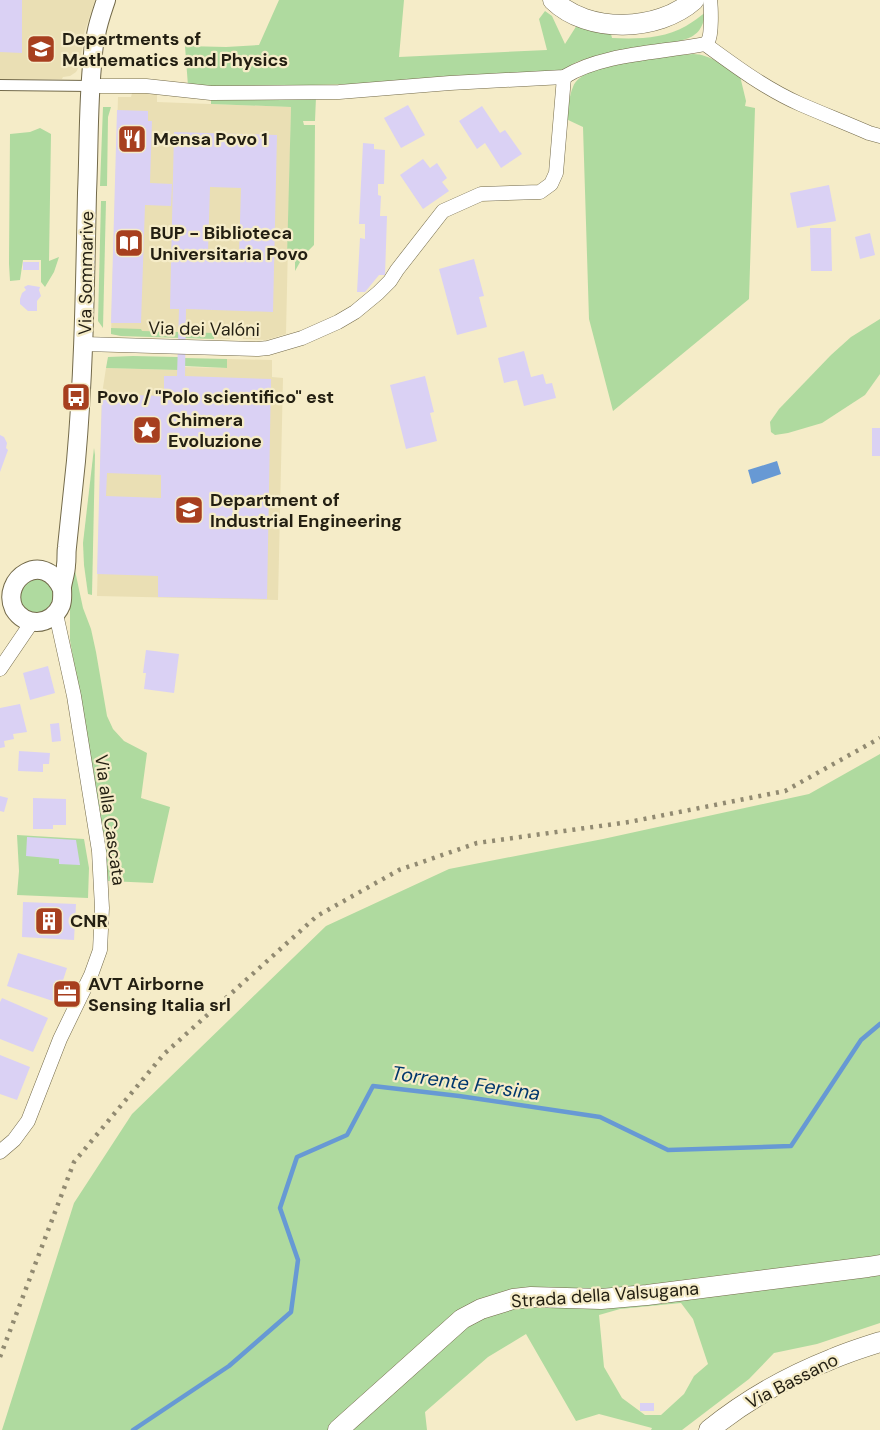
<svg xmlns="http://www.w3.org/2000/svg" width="880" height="1430" font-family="'DM Sans',sans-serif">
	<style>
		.built { fill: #eadfb4 }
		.green { fill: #afda9f; fill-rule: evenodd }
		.water { fill: #6799d4 }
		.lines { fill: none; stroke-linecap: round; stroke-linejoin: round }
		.stream { stroke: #6799d4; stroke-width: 4.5 }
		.building { fill: #dad1f4; fill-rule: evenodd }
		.pedestrian-casing { stroke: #736a4a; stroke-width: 12 }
		.minor-casing { stroke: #736a4a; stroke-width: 15 }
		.tertiary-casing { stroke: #736a4a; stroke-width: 20 }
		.secondary-casing { stroke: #736a4a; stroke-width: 21 }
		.pedestrian { stroke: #fff; stroke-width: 10 }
		.minor { stroke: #fff; stroke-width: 14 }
		.tertiary { stroke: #fff; stroke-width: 18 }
		.secondary { stroke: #fff; stroke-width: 20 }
		.rail { stroke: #918a71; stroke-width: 4.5; stroke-dasharray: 3 6; stroke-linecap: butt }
		.labels { text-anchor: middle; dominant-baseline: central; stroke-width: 4.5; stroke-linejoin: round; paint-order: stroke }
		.poi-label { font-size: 18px; font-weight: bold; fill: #231f12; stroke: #f5ecc8; text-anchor: start }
		.street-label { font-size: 18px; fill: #231f12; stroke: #f5ecc8 }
		.water-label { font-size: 20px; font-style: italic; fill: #00376c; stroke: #f5ecc8 }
	</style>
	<rect width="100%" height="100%" fill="#f5ecc8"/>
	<g class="built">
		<path d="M0,0H95L84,34L80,65L76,72L70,76L63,77L62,79H0Z"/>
		<path d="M132,93H157V102L291,107L286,334L266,340L243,339L242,333H230V339L121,336L111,334L118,97H131Z"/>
		<path d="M227,359L272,360V377L283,378L278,600L97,596L102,394L106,368L177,370L184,367L226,368Z"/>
	</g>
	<g class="green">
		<path d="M279,0H404L399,57L547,50L539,19L545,11L552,16L565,44L577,25L611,34L612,38C637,39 663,39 686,26C693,22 699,17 706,12C702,30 698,36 680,41C647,48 612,51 579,61C572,64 566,69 558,71L359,84L213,87L188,86L185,46L226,47L259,45Z"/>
		<path d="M693,54C710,54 725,67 740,76L746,101L745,106L755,108L749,299L613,411L589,319L583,127L566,119C568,109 569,96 573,87C583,60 667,56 693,54Z"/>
		<path d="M316,97L315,121H303L304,125H315L314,245L304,255L295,271V257H287L291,107L211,104V99Z"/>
		<path d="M103,107H111L108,117L107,186H100Z"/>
		<path d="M40,128L51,134L49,261L59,257L54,272L45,287L41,282V260H23L20,280L10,281L9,264L10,134L30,132Z"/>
		<path d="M101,201H106L103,328L98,321Z"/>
		<path d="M880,319V374L865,395L822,423L788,433L775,435L771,432L770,422L779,409L831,355L851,337Z"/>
		<path d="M111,328L141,329L142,331L214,333V339L121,336L111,334Z"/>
		<path d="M133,356L178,357V370L106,368L108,357Z"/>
		<path d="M184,358L227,359V368L184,366Z"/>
		<path d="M94,448L95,455L92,595L88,594L84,565L83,543Z"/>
		<path d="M74,566L83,608L91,629L96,652L107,716L113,729L124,741L147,753L141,798L170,807L153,883L108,881L103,831L70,640V602Z"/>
		<path d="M36,576L53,584L55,602L41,614L29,613L20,604V586Z"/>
		<path d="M880,754V1323L817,1344L774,1353L749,1379L682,1430H651L652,1428L599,1414L576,1421L526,1334L488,1357L425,1412L427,1430H2L74,1203L132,1114L326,926L449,869L603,839L809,794ZM681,1303L693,1319L708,1364L694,1376L684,1394L661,1415H645L622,1398L604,1367L599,1315L620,1309Z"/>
		<path d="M17,835L84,839L89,868L88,898L17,895L19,871Z"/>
	</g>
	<path class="water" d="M777,461L781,474L752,484L748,470Z"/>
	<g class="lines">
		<path class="stream" d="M133,1430L229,1366L291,1312L298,1260L280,1208L297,1157L347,1135L373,1086L459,1096L600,1117L668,1150L791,1146L861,1040L880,1024"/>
	</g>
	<g class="building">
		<path d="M0,0H22V53L0,52Z"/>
		<path d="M408,105L425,135L401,148L384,118Z"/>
		<path d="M482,106L500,133L505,130L522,154L501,168L485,143L477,149L459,121Z"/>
		<path d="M117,110L148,111V121H152L150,183L172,184L171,206L145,205L141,323H111Z"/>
		<path d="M174,132L277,135L273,312L186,309L185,376L271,379L267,599L158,597V576L97,574L102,394L164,396V376H177L179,309H170ZM210,187L241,188L239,253L208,252ZM107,473L161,475V498L106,496Z"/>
		<path d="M363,143L374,144V149L385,150L384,184H378V195L381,196L380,216H387L385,275H379L365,292H357L360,238L365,239V224H359Z"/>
		<path d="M423,159L430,168L437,163L447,178L442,182L449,191L423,209L400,175Z"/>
		<path d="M829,185L836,221L797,228L790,193Z"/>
		<path d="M810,228H831L832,271H811Z"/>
		<path d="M870,233L875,255L860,259L855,237Z"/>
		<path d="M474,259L484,296L479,297L487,327L457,335L439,269Z"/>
		<rect x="23" y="262" width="16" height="8"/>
		<path d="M28,285L40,287L39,290L41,296L37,301V311H28L20,304V299L22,293L26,290L24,287Z"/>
		<path d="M524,351L531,377L543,374L546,384L552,383L556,398L524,406L517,380L504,383L498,358Z"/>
		<path d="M425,376L434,412L430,413L437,441L406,449L390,385Z"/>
		<rect x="872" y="428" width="8" height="28"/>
		<path d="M0,435L4,437L7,443L6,448L8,450L0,472Z"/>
		<path d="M146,650L179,654L174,693L144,689L146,673H143Z"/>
		<path d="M48,666L55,693L30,700L23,673Z"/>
		<path d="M20,704L27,732L13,734L14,739L4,741L5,747L0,748V708Z"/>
		<path d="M59,723L61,741L52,742L50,724Z"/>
		<path d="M19,751L50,753L49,764H43V772L18,771Z"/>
		<path d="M0,796L8,798L4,812L0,811Z"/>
		<path d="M33,798L66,799V825H53V829H33Z"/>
		<path d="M27,837L76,840L80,865L59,864V859L26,856Z"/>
		<path d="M23,902L76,904L74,940L22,937Z"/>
		<path d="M18,953L67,968L56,1002L7,986Z"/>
		<path d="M2,998L48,1018L33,1052L0,1039V1002Z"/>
		<path d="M0,1055L30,1067L17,1100L0,1094Z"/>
		<rect x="640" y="1403" width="14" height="8"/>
	</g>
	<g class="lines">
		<g class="pedestrian-casing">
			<path id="pedestrian" d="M0,85L90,86"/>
		</g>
		<g class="minor-casing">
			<g id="minor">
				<path d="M705,44C706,43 708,42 708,41C712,35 711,7 710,0"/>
				<path d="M90,86H146L211,93L339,92L450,83L564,77C603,53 660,53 705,44C735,66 766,89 800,104C823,114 846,123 869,133L880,136"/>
				<path d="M84,344L258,349L268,348L302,338L338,322L355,312L378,293L390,281L397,270L443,211L481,194L540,192L551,184L556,173L564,77"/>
				<path d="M0,669L32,622"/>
				<path d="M0,1152L14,1140L28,1121L60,1039L91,975L100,950L102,908L99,851L74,696L56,614"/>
			</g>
		</g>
		<g class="tertiary-casing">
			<path id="tertiary" d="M62,589C44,549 0,579 14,609C19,617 27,622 37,622C47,622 57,615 61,605C63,599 62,593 62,587C63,580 66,572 66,565C67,559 66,553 67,547C70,518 73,490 76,461C84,372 85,283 87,193C89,151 88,108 92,66C93,56 93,45 96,35C98,23 102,12 106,0"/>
		</g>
		<g class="secondary-casing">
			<g id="secondary">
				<path d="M553,0C588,34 658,32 694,0"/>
				<path d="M338,1430L462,1319L481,1309L513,1299L531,1297L601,1299L647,1295L868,1267L880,1265"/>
				<path d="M709,1430C746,1400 789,1376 832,1359C848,1352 864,1347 880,1342"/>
			</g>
		</g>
		<use href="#pedestrian" class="pedestrian"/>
		<use href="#minor" class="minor"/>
		<use href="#tertiary" class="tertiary"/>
		<use href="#secondary" class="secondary"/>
		<path class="rail" d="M0,1357L74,1162L164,1054L317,916L399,870L477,843L629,822L785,791L880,738"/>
	</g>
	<defs>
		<g id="university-square" transform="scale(1.5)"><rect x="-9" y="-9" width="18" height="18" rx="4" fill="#a73f1f" stroke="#f5ecc8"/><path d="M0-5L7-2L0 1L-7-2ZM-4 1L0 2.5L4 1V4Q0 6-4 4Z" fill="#fff"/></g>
		<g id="restaurant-square" transform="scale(1.5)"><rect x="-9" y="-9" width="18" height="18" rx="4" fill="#a73f1f" stroke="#f5ecc8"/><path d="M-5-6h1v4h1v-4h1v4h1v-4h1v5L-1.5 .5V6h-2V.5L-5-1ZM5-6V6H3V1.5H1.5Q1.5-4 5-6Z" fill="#fff"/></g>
		<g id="library-square" transform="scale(1.5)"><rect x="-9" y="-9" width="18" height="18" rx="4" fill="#a73f1f" stroke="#f5ecc8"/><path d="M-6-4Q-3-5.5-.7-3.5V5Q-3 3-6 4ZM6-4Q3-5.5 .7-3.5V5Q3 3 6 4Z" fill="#fff"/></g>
		<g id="bus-square" transform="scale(1.5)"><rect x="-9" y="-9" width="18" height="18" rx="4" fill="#a73f1f" stroke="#f5ecc8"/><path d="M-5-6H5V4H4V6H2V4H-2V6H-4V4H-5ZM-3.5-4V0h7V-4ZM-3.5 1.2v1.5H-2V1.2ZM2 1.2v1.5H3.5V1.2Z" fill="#fff"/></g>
		<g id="sight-square" transform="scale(1.5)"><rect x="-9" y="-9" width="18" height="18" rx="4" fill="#a73f1f" stroke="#f5ecc8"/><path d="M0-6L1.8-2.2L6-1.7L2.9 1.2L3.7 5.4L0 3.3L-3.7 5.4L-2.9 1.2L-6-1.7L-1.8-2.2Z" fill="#fff"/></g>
		<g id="building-square" transform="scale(1.5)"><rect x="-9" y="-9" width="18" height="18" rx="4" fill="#a73f1f" stroke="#f5ecc8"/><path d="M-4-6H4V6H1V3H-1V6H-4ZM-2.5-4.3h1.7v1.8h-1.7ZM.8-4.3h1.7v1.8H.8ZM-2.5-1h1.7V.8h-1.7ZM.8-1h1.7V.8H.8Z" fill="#fff"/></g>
		<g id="office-square" transform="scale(1.5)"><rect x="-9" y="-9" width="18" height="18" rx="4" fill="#a73f1f" stroke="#f5ecc8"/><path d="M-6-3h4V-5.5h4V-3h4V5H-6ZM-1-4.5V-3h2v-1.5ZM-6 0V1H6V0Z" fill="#fff"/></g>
	</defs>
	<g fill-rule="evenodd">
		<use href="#university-square" x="41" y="49"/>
		<use href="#restaurant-square" x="132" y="139"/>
		<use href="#library-square" x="129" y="243"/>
		<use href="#bus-square" x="76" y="397"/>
		<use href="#sight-square" x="147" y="430"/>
		<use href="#university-square" x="189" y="510"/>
		<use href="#building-square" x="49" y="921"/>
		<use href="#office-square" x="67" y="994"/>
	</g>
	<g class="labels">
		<g class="poi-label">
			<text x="62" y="39">Departments of<tspan x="62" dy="21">Mathematics and Physics</tspan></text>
			<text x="153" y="139">Mensa Povo 1</text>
			<text x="150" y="233">BUP - Biblioteca<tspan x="150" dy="21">Universitaria Povo</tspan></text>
			<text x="97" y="397">Povo / "Polo scientifico" est</text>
			<text x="168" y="420">Chimera<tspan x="168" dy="21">Evoluzione</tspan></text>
			<text x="210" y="500">Department of<tspan x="210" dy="21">Industrial Engineering</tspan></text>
			<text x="70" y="921">CNR</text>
			<text x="88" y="984">AVT Airborne<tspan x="88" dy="21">Sensing Italia srl</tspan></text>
		</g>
		<g class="street-label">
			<text transform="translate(86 273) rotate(-89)">Via Sommarive</text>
			<text transform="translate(204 329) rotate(1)">Via dei Valóni</text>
			<text transform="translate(110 820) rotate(82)">Via alla Cascata</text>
			<text transform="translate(605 1295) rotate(-4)">Strada della Valsugana</text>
			<text transform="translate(792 1381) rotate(-27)">Via Bassano</text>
		</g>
		<g class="water-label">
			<text transform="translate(466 1083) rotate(8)">Torrente Fersina</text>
		</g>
	</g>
</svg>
